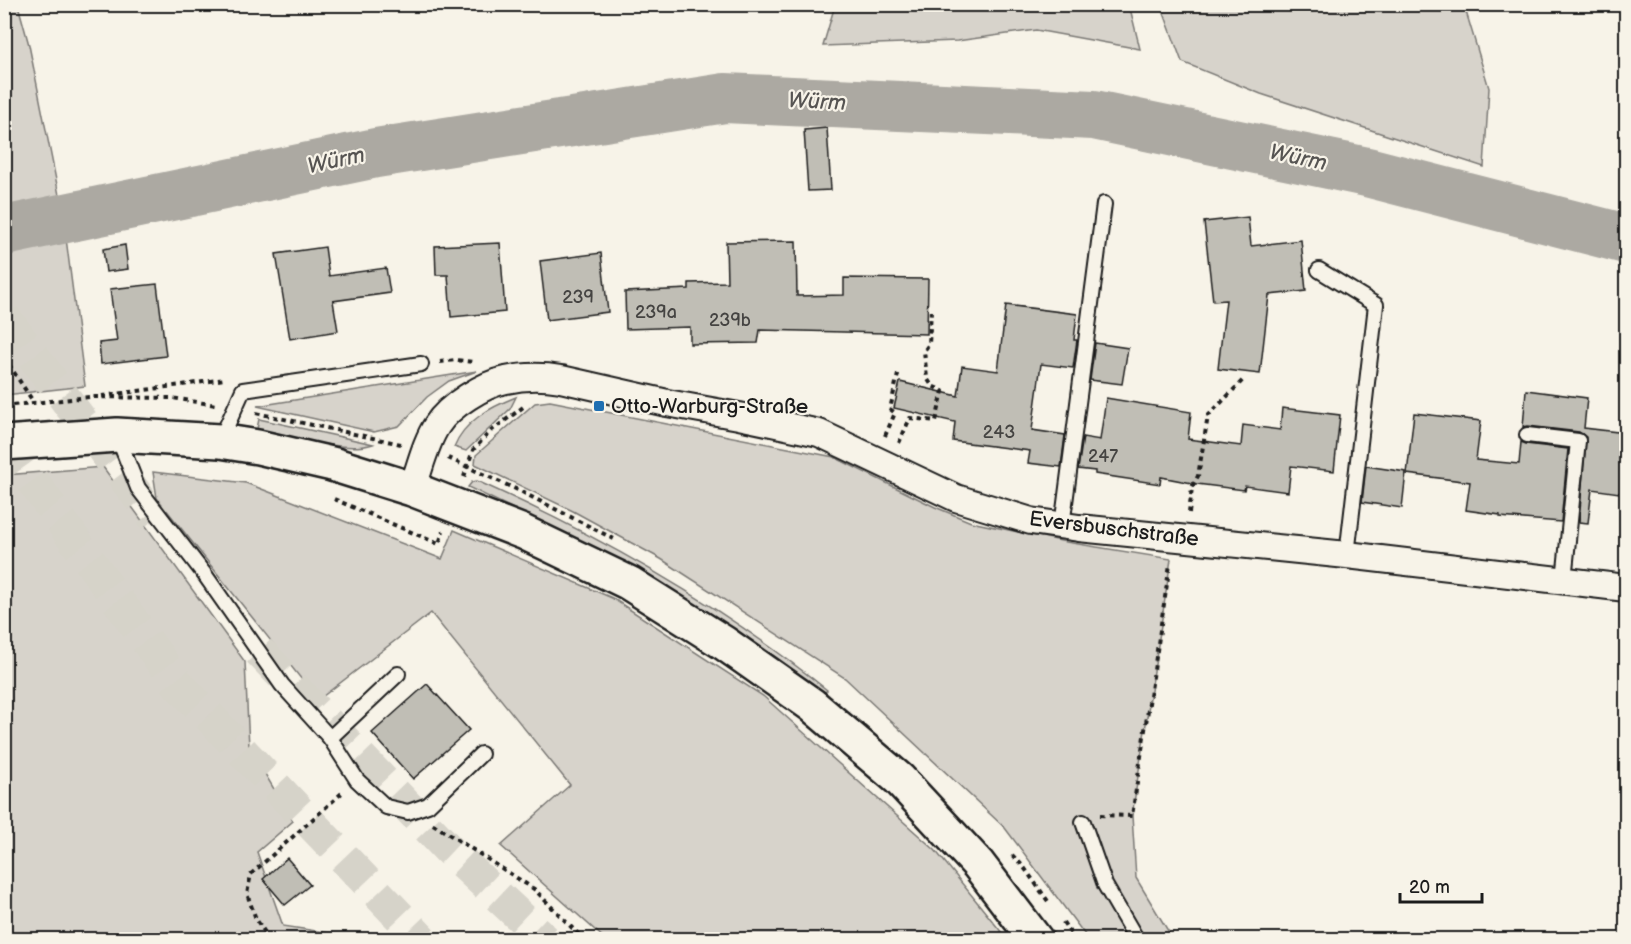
<svg xmlns="http://www.w3.org/2000/svg" width="1631" height="944" font-family="'Balsamiq Sans',sans-serif">
	<style>
		.green { fill: #d7d3cb; stroke: #7a7874; stroke-width: 1.5 }
		.lines { fill: none; stroke-linecap: round; stroke-linejoin: round }
		.river { stroke: #aca9a2; stroke-width: 50 }
		.building { fill: #c0beb5; stroke: #1c1c1c; stroke-width: 1.5 }
		.highway-tunnel { stroke: #d6d3c9; stroke-width: 33; stroke-dasharray: 33 16; stroke-linecap: butt }
		.lane-casing { stroke: #1c1c1c; stroke-width: 18 }
		.street-casing { stroke: #1c1c1c; stroke-width: 30 }
		.secondary-casing { stroke: #1c1c1c; stroke-width: 38 }
		.path { stroke: #1c1c1c; stroke-width: 4; stroke-dasharray: 4.5 4.5; stroke-linecap: butt }
		.lane { stroke: #f7f3e8; stroke-width: 14 }
		.street { stroke: #f7f3e8; stroke-width: 26 }
		.secondary { stroke: #f7f3e8; stroke-width: 33 }
		.poi-dot { fill: #1f6fb2; stroke: #f7f3e8; stroke-width: 2 }
		.labels { text-anchor: middle; dominant-baseline: central; stroke-width: 4.5; stroke-linejoin: round; paint-order: stroke }
		.number-label { font-size: 18px; fill: #454442 }
		.poi-label { font-size: 21px; fill: #1c1c1c; stroke: #f7f3e8; text-anchor: start }
		.street-label { font-size: 21px; fill: #1c1c1c; stroke: #f7f3e8 }
		.water-label { font-size: 22px; font-style: italic; fill: #565452; stroke: #f7f3e8 }
	</style>
	<rect width="100%" height="100%" fill="#f7f3e8"/>
	<filter id="ink" filterUnits="userSpaceOnUse"><feTurbulence type="fractalNoise" baseFrequency=".0167" numOctaves="2"/><feDisplacementMap in="SourceGraphic" scale="12" xChannelSelector="R" yChannelSelector="G"/><feConvolveMatrix kernelMatrix="1 2 1 2 8 2 1 2 1" color-interpolation-filters="sRGB"/></filter>
	<g filter="url(#ink)">
		<g class="green">
			<path d="M1129,4L1140,49L1036,30L957,41L823,46L835,5Z"/>
			<path d="M4,5H18L29,45L63,215L85,386L5,395Z"/>
			<path d="M1161,5H1464L1489,88L1484,167L1261,94L1182,62Z"/>
			<path d="M477,371L449,381L427,397L399,426L374,432L257,406Z"/>
			<path d="M516,397L510,409L466,451L454,447C464,421 491,407 516,397Z"/>
			<path d="M550,401L834,457L935,507L971,522L1066,542L1171,559L1132,816L1136,878L1173,939H1088L1005,828L845,678L661,559L573,511L475,464L476,455L535,403Z"/>
			<path d="M259,419L373,444C343,454 288,435 257,429Z"/>
			<path d="M103,467L245,662L249,747L293,821L257,852L283,926L369,939L5,940V475Z"/>
			<path d="M153,472L246,483L442,559L454,530L612,598L763,696L935,850L1007,939H605L501,846L570,785L431,613L318,700L157,498Z"/>
			<path d="M477,481C602,537 720,604 827,690L823,695L619,562L543,523L468,487L472,482Z"/>
		</g>
		<g class="lines">
			<path class="river" d="M4,231L376,153L725,98L1094,115L1367,172L1626,239"/>
		</g>
		<g class="building">
			<path d="M827,128L831,190L808,191L804,130Z"/>
			<path d="M1248,217L1251,246L1301,240L1306,291L1269,295L1260,374L1218,369L1226,300L1213,301L1204,222Z"/>
			<path d="M796,241L797,296L844,295V278L928,279L927,334L760,330L758,343L690,344V327L626,329L625,292L689,289V283L727,282L726,242Z"/>
			<path d="M500,243L505,312L451,317L448,275H436L435,246Z"/>
			<path d="M125,245L128,269L106,272L103,249Z"/>
			<path d="M325,247L329,276L386,268L390,293L333,301L338,331L290,339L276,254Z"/>
			<path d="M601,253L608,312L547,320L540,261Z"/>
			<path d="M157,284L166,356L101,364L99,343L117,341L110,289Z"/>
			<path d="M1006,305L1077,314L1074,340H1077L1073,368L1041,364L1032,430L1065,435L1061,467L1028,463L1030,451L953,441L955,422L894,408L900,382L958,396L962,366L998,371Z"/>
			<path d="M1095,343L1128,348L1122,384L1090,380Z"/>
			<path d="M1526,390L1587,398L1584,428L1626,433V494L1592,489L1588,523L1579,522L1586,437L1579,432L1528,426L1523,427Z"/>
			<path d="M1106,398L1191,412L1188,439L1241,446L1243,425L1280,430L1282,408L1340,415L1334,471L1291,466L1288,492L1245,486L1244,490L1197,484L1161,477L1160,484L1095,474V471L1078,469L1083,437L1100,440Z"/>
			<path d="M1414,413L1481,421L1476,460L1519,464L1521,442L1526,444L1568,449L1561,522L1500,517V515L1466,510L1470,482L1407,474Z"/>
			<path d="M1366,466L1406,472L1402,508L1362,502Z"/>
			<path d="M427,684L469,730L413,779L372,733Z"/>
			<path d="M287,858L310,885L285,905L263,879Z"/>
		</g>
		<g class="lines">
			<g class="highway-tunnel">
				<path d="M4,317L155,519"/>
				<path d="M4,441L176,682L422,940"/>
				<path d="M259,651L449,850L545,940"/>
			</g>
			<g class="lane-casing">
				<g id="lane">
					<path d="M1319,270L1376,305L1347,555"/>
					<path d="M117,435L138,488L205,575L282,685L330,738L357,780L386,807L408,812L428,805L481,754"/>
					<path d="M1527,435L1578,441L1564,580"/>
					<path d="M220,441L243,390L421,364"/>
					<path d="M1062,526L1104,204"/>
					<path d="M330,738L398,674"/>
					<path d="M1083,822L1105,885L1137,940"/>
				</g>
			</g>
			<g class="street-casing">
				<path id="street" d="M412,489C420,468 425,443 437,425C449,406 484,384 506,380C524,376 543,376 561,379L667,403L739,416L819,433L956,498L1031,521L1079,528L1347,555L1626,588"/>
			</g>
			<g class="secondary-casing">
				<path id="secondary" d="M4,443L117,435L220,441L258,447L332,464L412,489L523,532L629,583L724,643L812,705L899,779L978,864L1036,940"/>
			</g>
			<g class="path">
				<path d="M4,357L34,403"/>
				<path d="M440,362L456,360L474,362"/>
				<path d="M102,396L225,379"/>
				<path d="M4,406L90,397L172,398L216,405"/>
				<path d="M256,413L401,444"/>
				<path d="M885,436L895,413L890,409L899,370"/>
				<path d="M899,443L910,418L936,421L943,391L932,386L927,378L924,351L929,344L931,311"/>
				<path d="M448,458L520,491L614,539"/>
				<path d="M464,477L473,450L491,431L526,405"/>
				<path d="M334,499L439,544L443,531"/>
				<path d="M1189,513L1192,487L1198,476L1208,416L1245,378"/>
				<path d="M1100,815L1132,816L1170,564"/>
				<path d="M433,824L534,889L584,940"/>
				<path d="M1012,855L1023,866L1050,904"/>
				<path d="M1063,922L1075,940"/>
				<path d="M270,940L256,919L247,894L251,874L343,792"/>
			</g>
			<use href="#lane" class="lane"/>
			<use href="#street" class="street"/>
			<use href="#secondary" class="secondary"/>
		</g>
	</g>
	<rect class="poi-dot" x="593" y="400" width="12" height="12" rx="3"/>
	<g class="labels">
		<g class="number-label">
			<text x="578" y="297">239</text>
			<text x="656" y="312">239a</text>
			<text x="730" y="320">239b</text>
			<text x="999" y="432">243</text>
			<text x="1103" y="456">247</text>
		</g>
		<g class="poi-label">
			<text x="611" y="406">Otto-Warburg-Straße</text>
		</g>
		<g class="street-label">
			<text transform="translate(1114 529) rotate(7)">Eversbuschstraße</text>
		</g>
		<g class="water-label">
			<text transform="translate(817 102) rotate(3)">Würm</text>
			<text transform="translate(1298 158) rotate(12)">Würm</text>
			<text transform="translate(336 161) rotate(-12)">Würm</text>
		</g>
	</g>
	<rect width="1631" height="944" fill="none" stroke="#f7f3e8" stroke-width="24"/>
	<rect x="12" y="12" width="1607" height="920" fill="none" stroke="#1c1c1c" stroke-width="2" filter="url(#ink)"/>
	<path d="M1400 893v9h82v-9" fill="none" stroke="#1c1c1c" stroke-width="3"/>
	<text x="1409" y="893" font-size="18" fill="#1c1c1c" stroke="#f7f3e8" stroke-width="4.5" paint-order="stroke">20 m</text>
</svg>
